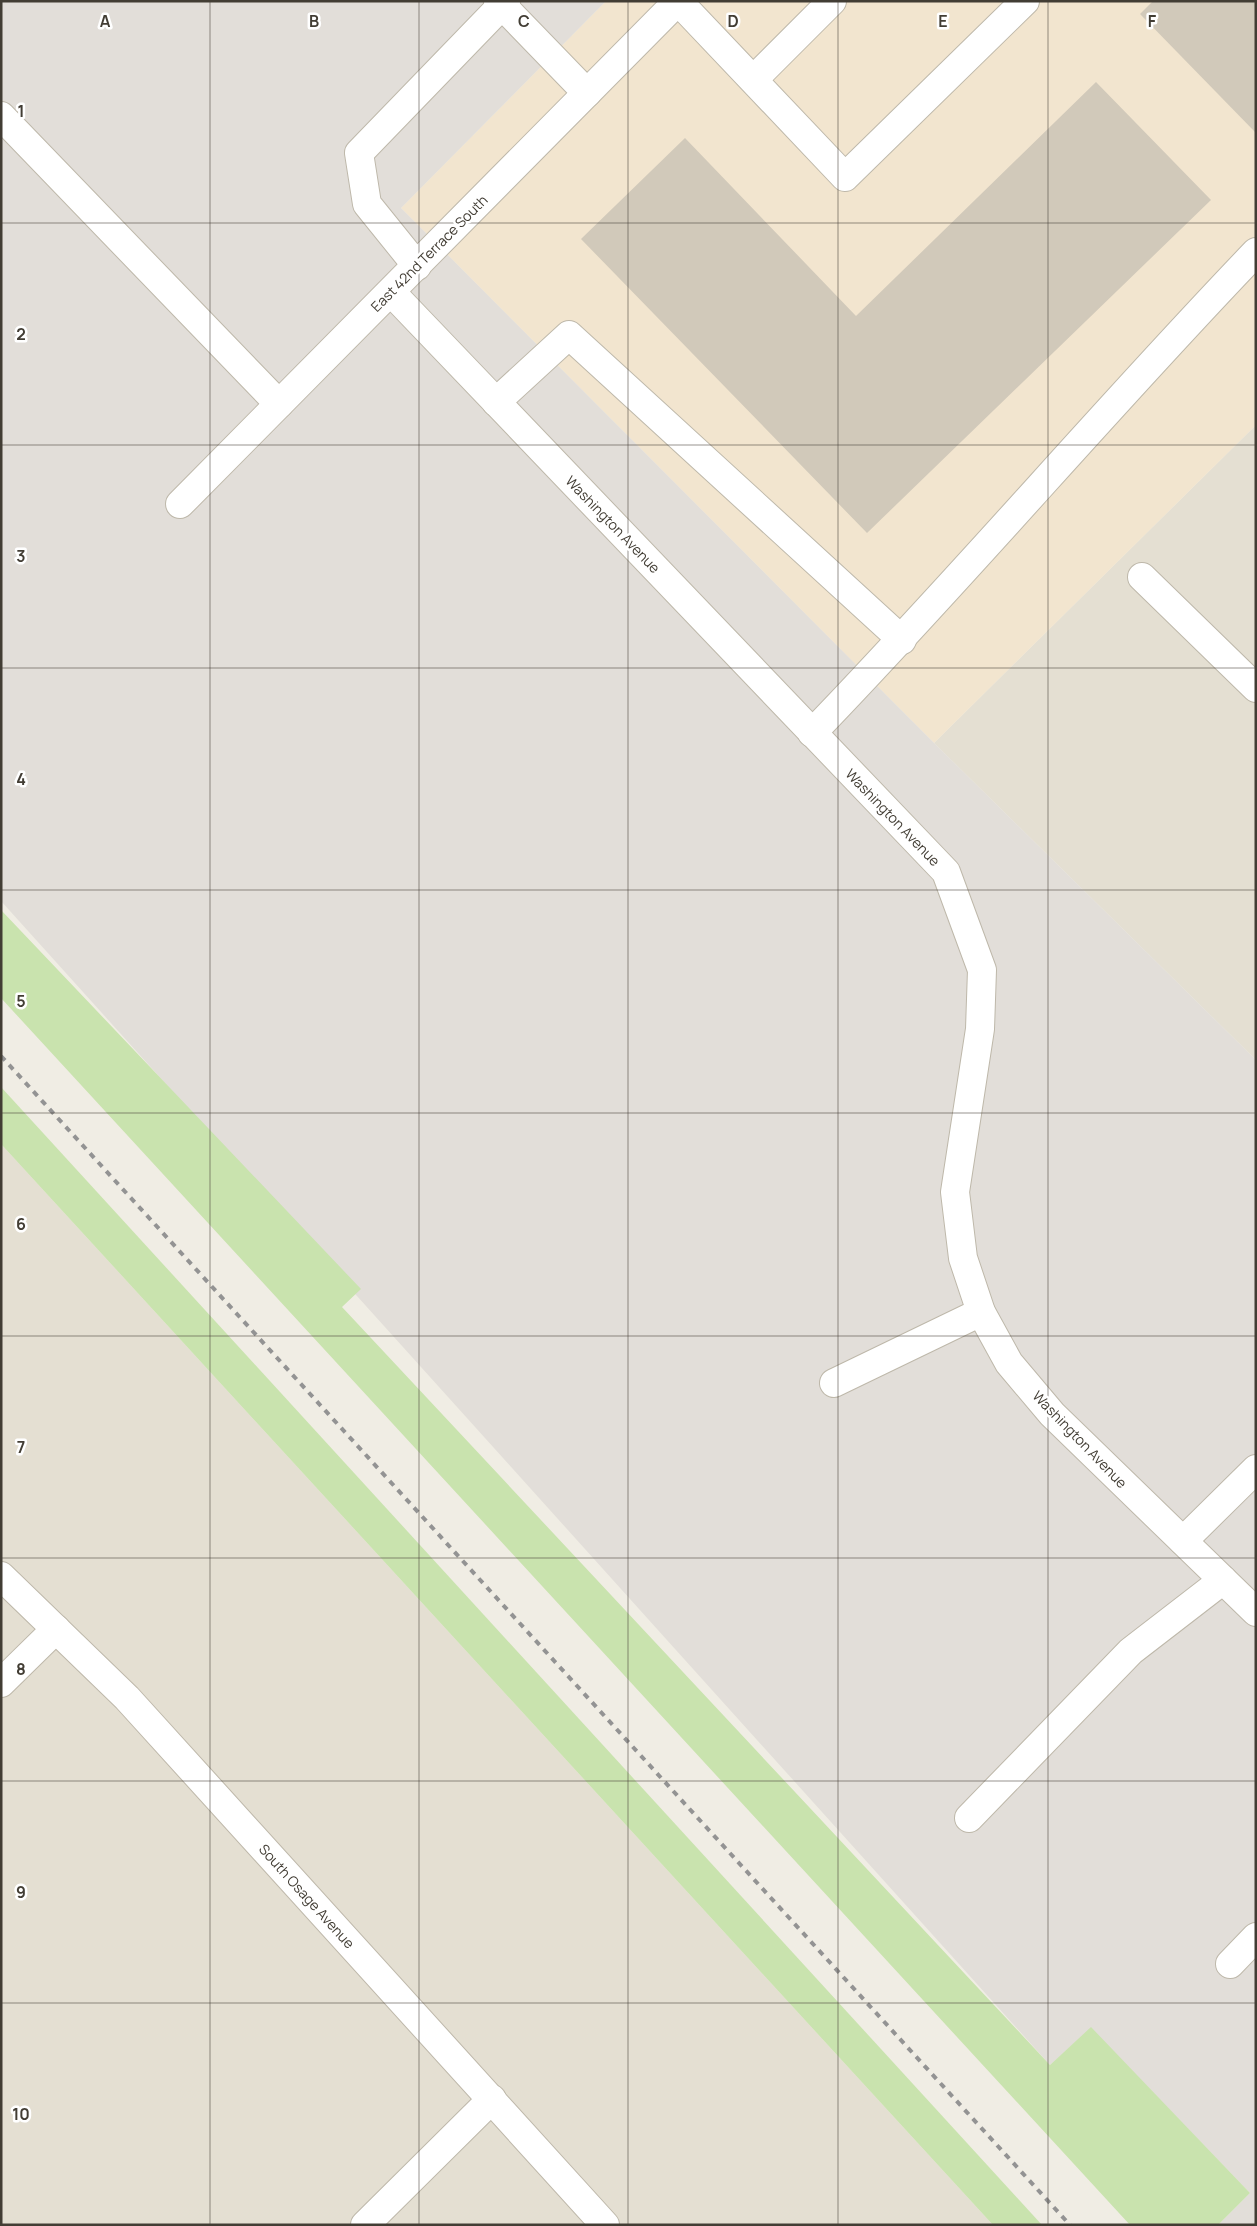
<svg xmlns="http://www.w3.org/2000/svg" width="1257" height="2226" font-family="Manrope,sans-serif">
	<style>
		.residential { fill: #e4dfd2 }
		.commercial { fill: #f2e5cf }
		.industrial { fill: #e2ded9 }
		.green { fill: #c9e3ae }
		.building { fill: #d1c9ba }
		.lines { fill: none; stroke-linecap: round; stroke-linejoin: round }
		.minor-casing { stroke: #beb8aa; stroke-width: 30 }
		.minor { stroke: #fff; stroke-width: 28 }
		.rail { stroke: #939393; stroke-width: 4; stroke-dasharray: 6 6; stroke-linecap: butt }
		.grid { fill: none; stroke: #423d34; stroke-width: 1; stroke-opacity: 0.55 }
		.labels { text-anchor: middle; dominant-baseline: central; stroke-width: 5; stroke-linejoin: round; paint-order: stroke }
		.street-label { font-size: 14px; fill: #423d34; stroke: #fff }
		.grid-label { font-size: 16px; text-anchor: middle; font-weight: bold; fill: #423d34; stroke: #fff; stroke-width: 5; stroke-linejoin: round; paint-order: stroke }
	</style>
	<rect width="100%" height="100%" fill="#f0ede4"/>
	<g class="residential">
		<path d="M1256,425V1060L934,743Z"/>
		<path d="M1,1144L993,2225H1Z"/>
	</g>
	<path class="commercial" d="M606,1H1256V425L934,743L401,208Z"/>
	<path class="industrial" d="M1,1H606L401,208L934,743L1256,1060V2225H1218L1250,2193L1091,2028L1050,2065L1,901Z"/>
	<g class="green">
		<path d="M1,910L361,1289L342,1307L1050,2065L1091,2027L1250,2193L1218,2225H1130L1,998Z"/>
		<path d="M1,1087L1042,2225H993L1,1144Z"/>
	</g>
	<g class="building">
		<path d="M1153,1H1256V133L1140,14Z"/>
		<path d="M1096,82L1211,200L867,533L581,239L685,138L856,316Z"/>
	</g>
	<g class="lines">
		<g class="minor-casing">
			<g id="minor">
				<path d="M498,1L587,93"/>
				<path d="M678,1L845,177L1025,1"/>
				<path d="M754,79L832,1"/>
				<path d="M1,116L279,404"/>
				<path d="M417,266L367,204L359,153L506,1"/>
				<path d="M391,292L946,872L982,970L980,1029L955,1192L963,1258L981,1312L1009,1363L1052,1414L1256,1612"/>
				<path d="M496,402L569,335L902,640"/>
				<path d="M180,504L678,1"/>
				<path d="M1142,577L1256,688"/>
				<path d="M812,733C964,576 1105,409 1256,252"/>
				<path d="M834,1383L981,1312"/>
				<path d="M1183,1541L1256,1469"/>
				<path d="M1,1576L127,1698L605,2225"/>
				<path d="M1,1683L56,1629"/>
				<path d="M969,1818L1131,1651L1223,1580"/>
				<path d="M1230,1964L1256,1937"/>
				<path d="M365,2225L492,2099"/>
			</g>
		</g>
		<use href="#minor" class="minor"/>
		<path class="rail" d="M1,1056L1070,2225"/>
	</g>
	<path class="grid" d="M210,1V2225M419,1V2225M628,1V2225M838,1V2225M1048,1V2225M1,223H1256M1,445H1256M1,668H1256M1,890H1256M1,1113H1256M1,1336H1256M1,1558H1256M1,1781H1256M1,2003H1256"/>
	<g class="labels">
		<g class="street-label">
			<text transform="translate(429 253) rotate(-45)">East 42nd Terrace South</text>
			<text transform="translate(613 524) rotate(46)">Washington Avenue</text>
			<text transform="translate(893 817) rotate(46)">Washington Avenue</text>
			<text transform="translate(1080 1439) rotate(46)">Washington Avenue</text>
			<text transform="translate(307 1896) rotate(48)">South Osage Avenue</text>
		</g>
	</g>
	<g class="grid-label">
		<text x="105" y="27">A</text>
		<text x="314" y="27">B</text>
		<text x="524" y="27">C</text>
		<text x="733" y="27">D</text>
		<text x="943" y="27">E</text>
		<text x="1152" y="27">F</text>
		<text x="21" y="117">1</text>
		<text x="21" y="340">2</text>
		<text x="21" y="562">3</text>
		<text x="21" y="785">4</text>
		<text x="21" y="1007">5</text>
		<text x="21" y="1230">6</text>
		<text x="21" y="1453">7</text>
		<text x="21" y="1675">8</text>
		<text x="21" y="1898">9</text>
		<text x="21" y="2120">10</text>
	</g>
	<rect width="1257" height="2226" fill="none" stroke="#423d34" stroke-width="5"/>
</svg>
